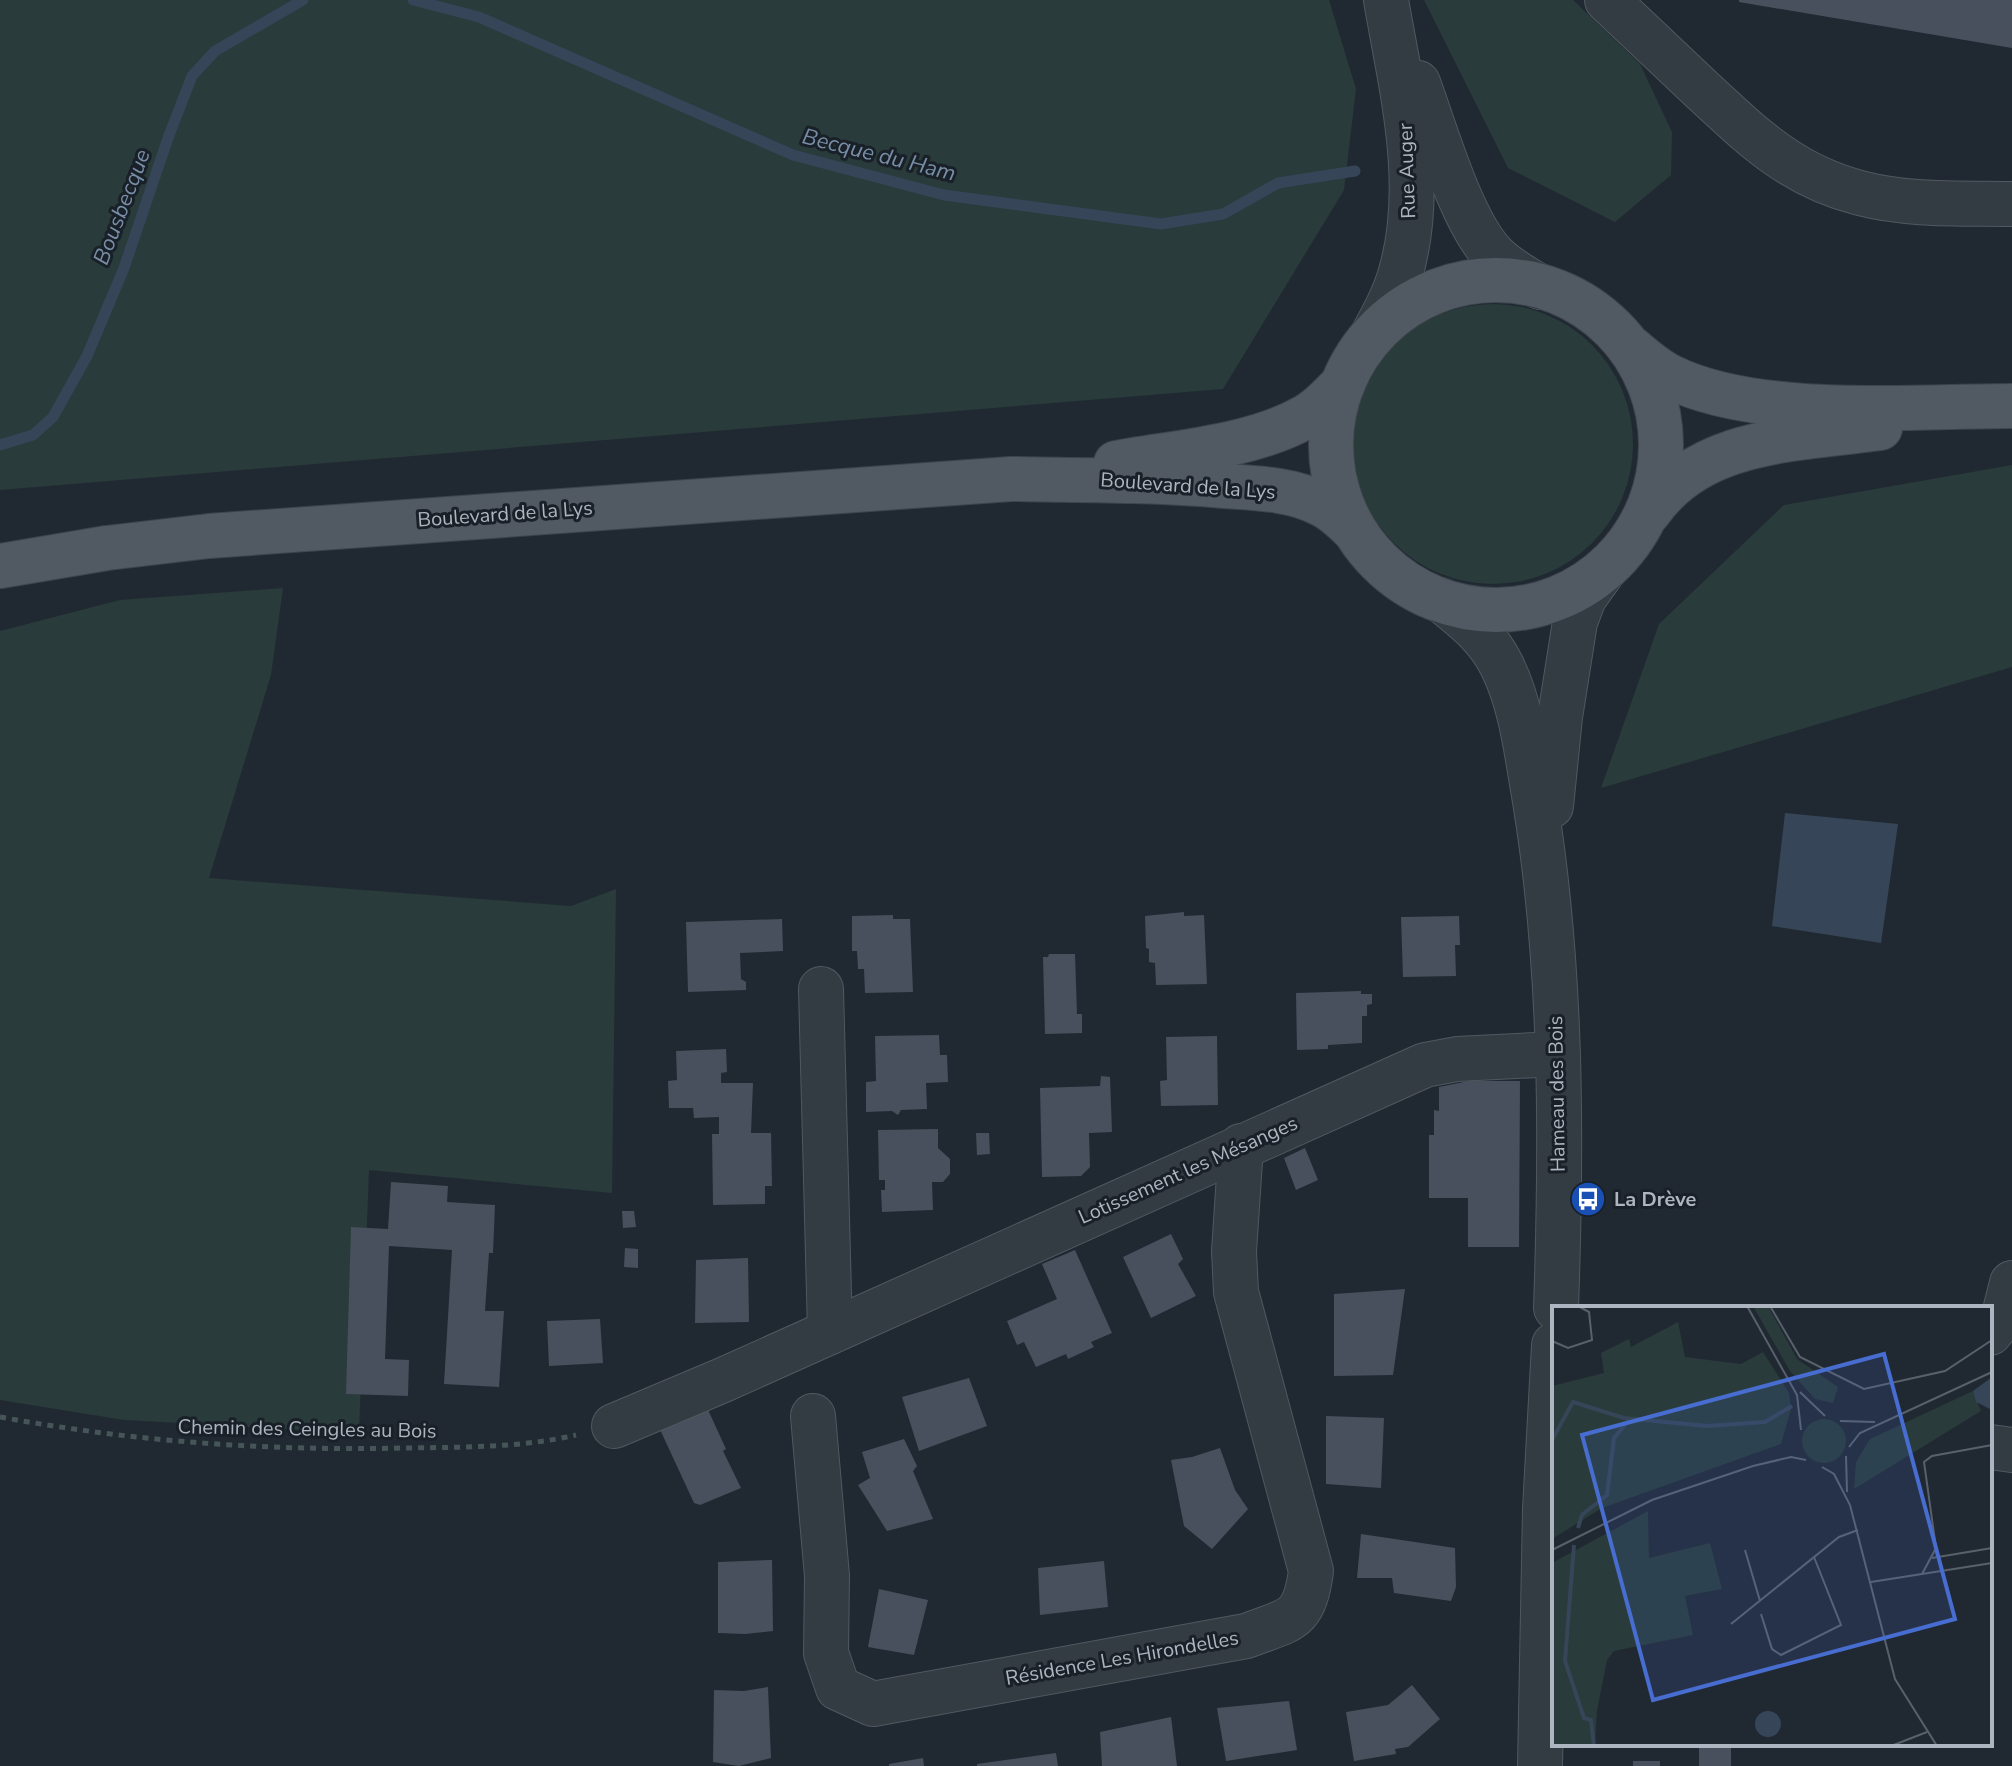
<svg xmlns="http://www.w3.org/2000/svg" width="2012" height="1766" font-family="'Nunito Sans',sans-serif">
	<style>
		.green { fill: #293b3a }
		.water { fill: #364558 }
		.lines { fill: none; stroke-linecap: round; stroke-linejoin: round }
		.stream { stroke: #364558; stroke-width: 11 }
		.building { fill: #47505c }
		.minor-casing { stroke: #515861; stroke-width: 46 }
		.major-casing { stroke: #3d444d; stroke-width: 46 }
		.path { stroke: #465658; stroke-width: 5; stroke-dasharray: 6 6; stroke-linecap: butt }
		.minor { stroke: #333b43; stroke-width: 44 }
		.major { stroke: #515a63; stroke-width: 44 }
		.labels { text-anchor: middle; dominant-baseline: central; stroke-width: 6; stroke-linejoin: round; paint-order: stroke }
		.street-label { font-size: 20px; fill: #adb5c0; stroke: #192028 }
		.poi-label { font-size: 20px; font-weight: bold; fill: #adb5c0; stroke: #192028; text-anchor: start }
		.water-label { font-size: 22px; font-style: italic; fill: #788ea7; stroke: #192028 }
		.inset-river { fill: none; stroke: #364558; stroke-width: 4 }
		.inset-road { fill: none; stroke: #58616b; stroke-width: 2 }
		.view { fill: #486dd1; fill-opacity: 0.15; stroke: #486dd1; stroke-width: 4 }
		.inset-edge { fill: none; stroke: #adb5c0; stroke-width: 4 }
	</style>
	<rect width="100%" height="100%" fill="#202932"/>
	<g class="green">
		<path d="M0,0H1329L1356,89L1344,190L1223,389L0,490Z"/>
		<path d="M1424,0H1573L1640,64L1672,132L1671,175L1615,222L1508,168Z"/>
		<circle cx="1493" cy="444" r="140"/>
		<path d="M2012,465V667L1601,788L1659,624L1784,505Z"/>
		<path d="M283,588L271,675L209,878L571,906L616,889L612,1193L369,1170L359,1433L124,1420L0,1400V631L120,600Z"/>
	</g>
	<path class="water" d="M1785,813L1898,824L1881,943L1772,926Z"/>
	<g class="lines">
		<g class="stream">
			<path d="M413,0L479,17L793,155L944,195L1161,224L1223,214L1278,183L1355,171"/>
			<path d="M0,445L33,435L53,417L87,356L124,268L168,138L192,76L215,51L303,0"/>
		</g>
	</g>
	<g class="building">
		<path d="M1739,0H2012V48L1739,2Z"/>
		<path d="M1184,912V916L1204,915L1207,984L1156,985L1155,963L1149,962V949L1146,948L1145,916Z"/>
		<path d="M893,915V919H910L913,992L865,993L864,969H858L857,951H852V916Z"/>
		<path d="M1459,916L1460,945H1455L1456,976L1403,977L1401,917Z"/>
		<path d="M782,919L783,951L740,953L741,979L746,982V990L688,992L686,922Z"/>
		<path d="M1049,954H1075L1077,1014H1082V1033L1045,1034L1043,957H1048Z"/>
		<path d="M1361,991V994H1372V1004L1367,1005V1016H1362V1043L1328,1045V1049L1297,1050L1296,993Z"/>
		<path d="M939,1035L940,1055H947L948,1082L926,1083L927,1109L901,1110L898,1115L892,1111L866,1112V1082L876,1081L875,1036Z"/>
		<path d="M1217,1036L1218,1105L1161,1106L1160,1081L1167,1080L1166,1037Z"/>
		<path d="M726,1049L727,1072L721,1073V1083H753L751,1133H771L772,1186H765V1204L713,1205L712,1134H719V1117L694,1118L693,1108H669L668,1081L677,1080L676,1051Z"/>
		<path d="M1101,1076L1110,1077L1112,1132L1089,1133L1090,1167L1081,1176L1042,1177L1040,1088L1100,1086Z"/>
		<path d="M1469,1081H1520L1519,1247H1468V1198H1429V1135H1434V1110L1439,1111V1087Z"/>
		<path d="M938,1129V1148L950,1159V1174L943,1182H932L933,1210L882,1212L881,1190H885V1180H879L878,1130Z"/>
		<path d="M976,1133H989L990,1154L977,1155Z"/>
		<path d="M1305,1148L1318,1180L1296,1190L1284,1158Z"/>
		<path d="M391,1182L448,1186L447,1202L495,1205L493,1253H489L485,1311H504L499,1387L444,1384L452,1250L389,1246L385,1359L409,1360L408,1396L346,1394L351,1227L388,1229Z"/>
		<path d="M622,1211H634L636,1227L623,1228Z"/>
		<path d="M1171,1234L1183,1259L1178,1264L1196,1296L1151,1318L1123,1257Z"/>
		<path d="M625,1248L638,1249V1268L624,1267Z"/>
		<path d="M1075,1250L1112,1333L1091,1342L1094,1347L1068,1359L1066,1354L1036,1367L1024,1342L1017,1345L1007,1321L1057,1299L1042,1264Z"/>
		<path d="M748,1258L749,1322L695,1323L696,1260Z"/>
		<path d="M1405,1289L1393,1375L1334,1376V1294Z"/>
		<path d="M600,1319L603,1363L549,1366L547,1321Z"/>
		<path d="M969,1378L987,1426L919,1451L902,1397Z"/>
		<path d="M704,1401L726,1449L723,1451L741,1488L700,1505L694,1503L657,1423Z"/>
		<path d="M1326,1416L1384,1418L1381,1488L1326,1484Z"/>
		<path d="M904,1439L917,1466L913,1471L933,1519L887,1531L858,1485L870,1478L862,1452Z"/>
		<path d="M1220,1448L1235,1490L1248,1509L1212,1549L1184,1526L1171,1460L1192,1457Z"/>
		<path d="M1361,1534L1455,1548L1456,1587L1451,1601L1394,1593L1392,1578H1357Z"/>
		<path d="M772,1560L773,1631L745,1634L718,1633V1562Z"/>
		<path d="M1104,1561L1108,1607L1040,1615L1038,1568Z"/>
		<path d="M879,1589L928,1600L914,1655L868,1647Z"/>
		<path d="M1412,1685L1440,1719L1408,1747L1395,1749L1396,1754L1354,1761L1346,1712L1388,1705Z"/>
		<path d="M768,1687L771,1758L739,1766L713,1762L714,1690L744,1691Z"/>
		<path d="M1289,1701L1297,1750L1226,1761L1217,1708Z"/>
		<path d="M1171,1717L1177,1766H1102L1100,1732Z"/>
		<rect x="1699" y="1744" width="32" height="22"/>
		<path d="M1056,1753L1058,1766H977V1764Z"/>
		<path d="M923,1758L924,1766H889V1764Z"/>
		<rect x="1633" y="1761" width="27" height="5"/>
	</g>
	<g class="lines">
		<g class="minor-casing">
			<g id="minor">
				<path d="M1607,0C1638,29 1669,59 1700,88C1752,136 1790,175 1860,193C1909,206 1963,203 2012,204"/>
				<path d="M1418,83C1435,129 1461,221 1494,255C1507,268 1524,278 1540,287"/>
				<path d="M1372,336C1383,316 1394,296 1400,275C1427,186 1401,88 1386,0"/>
				<path d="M1441,600C1466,620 1488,637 1502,666C1522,706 1527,756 1535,801C1562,967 1562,1139 1556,1308"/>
				<path d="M1551,806L1560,717L1575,622L1584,598L1604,570"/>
				<path d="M821,989L830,1332"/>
				<path d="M1990,1333L2004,1315L2012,1283"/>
				<path d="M813,1416L827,1576L826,1653L838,1688L873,1704L1246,1636C1290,1619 1304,1623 1311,1571L1236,1292L1234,1251L1241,1146"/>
				<path d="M614,1426L723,1380L1425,1065L1457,1059L1557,1054"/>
				<path d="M1990,1447L2012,1450"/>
				<path d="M1540,1766L1545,1509L1554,1345"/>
			</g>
		</g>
		<g class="major-casing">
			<g id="major">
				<circle cx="1496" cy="445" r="165"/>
				<path d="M1631,348C1644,359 1656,370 1671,377C1759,420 1914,406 2012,406"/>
				<path d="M1116,463C1176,452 1252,447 1305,417C1320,409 1331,396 1343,384"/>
				<path d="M1649,512C1701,437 1798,440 1880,428"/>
				<path d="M0,566L107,548L209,536L1011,479C1083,480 1154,480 1225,486C1257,488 1292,489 1321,504C1334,510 1344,520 1354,530"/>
			</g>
		</g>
		<path class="path" d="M0,1417C137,1442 267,1451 406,1448C463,1447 520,1448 576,1435"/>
		<use href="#minor" class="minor"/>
		<use href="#major" class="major"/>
	</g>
	<defs>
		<g id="bus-disc" transform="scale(1.8)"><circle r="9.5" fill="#1a4fb4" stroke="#192028"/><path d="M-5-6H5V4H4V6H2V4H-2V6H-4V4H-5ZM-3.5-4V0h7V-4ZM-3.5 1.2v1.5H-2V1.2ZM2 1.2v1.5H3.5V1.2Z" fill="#fff"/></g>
	</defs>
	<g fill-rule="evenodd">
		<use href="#bus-disc" x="1588" y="1199"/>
	</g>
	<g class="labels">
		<g class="street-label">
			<text transform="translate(1407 171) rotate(-92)">Rue Auger</text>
			<text transform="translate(1188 486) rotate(4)">Boulevard de la Lys</text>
			<text transform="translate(505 514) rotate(-4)">Boulevard de la Lys</text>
			<text transform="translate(1557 1094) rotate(-91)">Hameau des Bois</text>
			<text transform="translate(1188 1170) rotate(-24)">Lotissement les Mésanges</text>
			<text transform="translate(307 1429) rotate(1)">Chemin des Ceingles au Bois</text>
			<text transform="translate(1122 1658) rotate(-10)">Résidence Les Hirondelles</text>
		</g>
		<g class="poi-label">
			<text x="1614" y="1199">La Drève</text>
		</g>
		<g class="water-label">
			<text transform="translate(879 155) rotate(14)">Becque du Ham</text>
			<text transform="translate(122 207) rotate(-69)">Bousbecque</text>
		</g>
	</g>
	<g transform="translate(1552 1306)">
		<rect width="440" height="440" fill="#202932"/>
		<path d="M201,0H216L245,53L286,81L281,97L263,93L238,65ZM126,16L133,51L189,58L211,46L237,87L239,103L229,138L50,202L0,233V80L52,67L49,47L77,33L79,41ZM421,85L429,105L302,183L304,156L318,133ZM250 135a22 22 0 1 1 44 0a22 22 0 1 1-44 0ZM96,205L97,252L158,237L170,283L133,290L141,329L62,345L55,354L45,405L43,440H0V257Z" fill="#293b3a"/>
		<path d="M440,71V104L424,96L421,85ZM203 418a13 13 0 1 1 26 0a13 13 0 1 1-26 0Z" fill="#364558"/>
		<path class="inset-river" d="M0,134L21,96L72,112L155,120L213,116L240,100M26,222L30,209L55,189L62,132L77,114M22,239L13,355L32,412L39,414L42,440"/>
		<path class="inset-road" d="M195,0L245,89L249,124M218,0L248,51L312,83L393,65L440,34M0,35L16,42L40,34L37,6L26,0M248,86L273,110M288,115L323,116M297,141L308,127L440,66M294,150L295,186M270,161L282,168L298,199L343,373L385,440M0,244L100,194L201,160L239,151L254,154M193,244L208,295M380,252L440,242M370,268L384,242L372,156L380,150L440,139M319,276L440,257M209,308L220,343L229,349L289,319L262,251M179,318L287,231L306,224M339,440L375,426"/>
		<path class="view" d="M332,48L403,313L101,394L30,129Z"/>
		<rect width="440" height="440" class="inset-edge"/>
	</g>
</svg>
